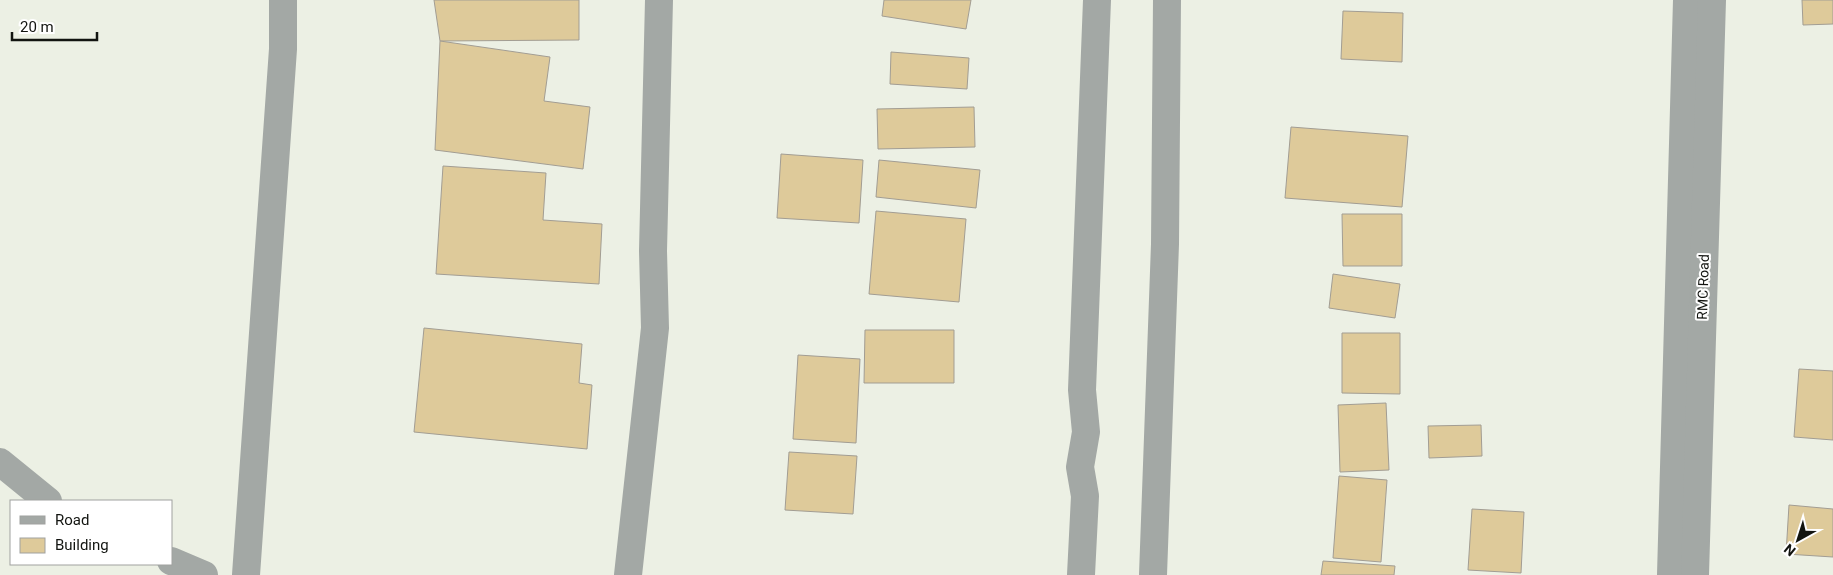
<svg xmlns="http://www.w3.org/2000/svg" width="1833" height="575" font-family="Roboto,sans-serif">
	<style>
		.building { fill: #deca9a; stroke: #a29d93 }
		.lines { fill: none; stroke-linecap: round; stroke-linejoin: round }
		.minor { stroke: #a3a8a5; stroke-width: 28 }
		.tertiary { stroke: #a3a8a5; stroke-width: 28 }
		.labels { text-anchor: middle; dominant-baseline: central; stroke-width: 4; stroke-linejoin: round; paint-order: stroke }
		.street-label { font-size: 14px; fill: #121410; stroke: #fff }
	</style>
	<rect width="100%" height="100%" fill="#ecf0e4"/>
	<g class="building">
		<path d="M434,0H579V40L440,41Z"/>
		<path d="M884,0H971L966,29L882,16Z"/>
		<path d="M1802,0H1833V24L1803,25Z"/>
		<path d="M1343,11L1403,13L1402,62L1341,59Z"/>
		<path d="M440,41L550,57L544,101L590,107L583,169L435,150Z"/>
		<path d="M891,52L969,58L967,89L890,84Z"/>
		<path d="M974,107L975,147L878,149L877,109Z"/>
		<path d="M1291,127L1408,136L1402,207L1285,198Z"/>
		<path d="M781,154L863,160L859,223L777,218Z"/>
		<path d="M879,160L980,170L976,208L876,197Z"/>
		<path d="M443,166L546,173L543,220L602,224L599,284L436,274Z"/>
		<path d="M876,211L966,219L959,302L869,294Z"/>
		<path d="M1342,214H1402V266H1343Z"/>
		<path d="M1333,274L1400,284L1395,318L1329,308Z"/>
		<path d="M424,328L582,344L579,383L592,385L587,449L414,432Z"/>
		<path d="M865,330H954V383H864Z"/>
		<path d="M1342,333H1400V394L1342,393Z"/>
		<path d="M798,355L860,359L856,443L793,439Z"/>
		<path d="M1799,369L1833,371V440L1794,437Z"/>
		<path d="M1386,403L1389,470L1340,472L1338,405Z"/>
		<path d="M1481,425L1482,456L1429,458L1428,426Z"/>
		<path d="M789,452L857,456L853,514L785,510Z"/>
		<path d="M1339,476L1387,480L1381,562L1333,558Z"/>
		<path d="M1789,505L1833,509V557L1786,554Z"/>
		<path d="M1472,509L1524,512L1521,573L1468,570Z"/>
		<path d="M1323,561L1395,566L1394,575H1321Z"/>
	</g>
	<g class="lines">
		<g class="minor">
			<path d="M0,462L48,501"/>
			<path d="M171,561L204,575"/>
			<path d="M246,575L283,49V0"/>
			<path d="M628,575L655,328L653,251L659,0"/>
			<path d="M1081,575L1085,496L1080,467L1086,432L1082,390L1097,0"/>
			<path d="M1153,575L1165,244L1167,0"/>
		</g>
		<g class="tertiary">
			<path d="M1671,575L1687,0"/>
			<path d="M1695,575L1712,0"/>
		</g>
	</g>
	<g class="labels">
		<g class="street-label">
			<text transform="translate(1703 287) rotate(-88)">RMC Road</text>
		</g>
	</g>
	<rect x="10" y="500" width="162" height="65" fill="#ffffff" stroke="#a0a19f"/>
	<rect x="20" y="516" width="25" height="8" fill="#a3a8a5" stroke="#a0a19f"/>
	<text x="55" y="525" font-size="15" fill="#121410">Road</text>
	<rect x="20" y="538" width="25" height="15" fill="#deca9a" stroke="#a0a19f"/>
	<text x="55" y="550" font-size="15" fill="#121410">Building</text>
	<g transform="translate(1798 540) rotate(219)" stroke="#ffffff" stroke-width="4" paint-order="stroke">
	<path d="M0-4L9 19L0 12L-9 19Z" fill="#121410"/>
	<text y="-8" font-size="14" font-weight="bold" text-anchor="middle" fill="#121410">N</text>
	</g>
	<path d="M12 32v8h85v-8" fill="none" stroke="#121410" stroke-width="2.5"/>
	<text x="20" y="32" font-size="15" fill="#121410" stroke="#ffffff" stroke-width="4" paint-order="stroke">20 m</text>
</svg>
